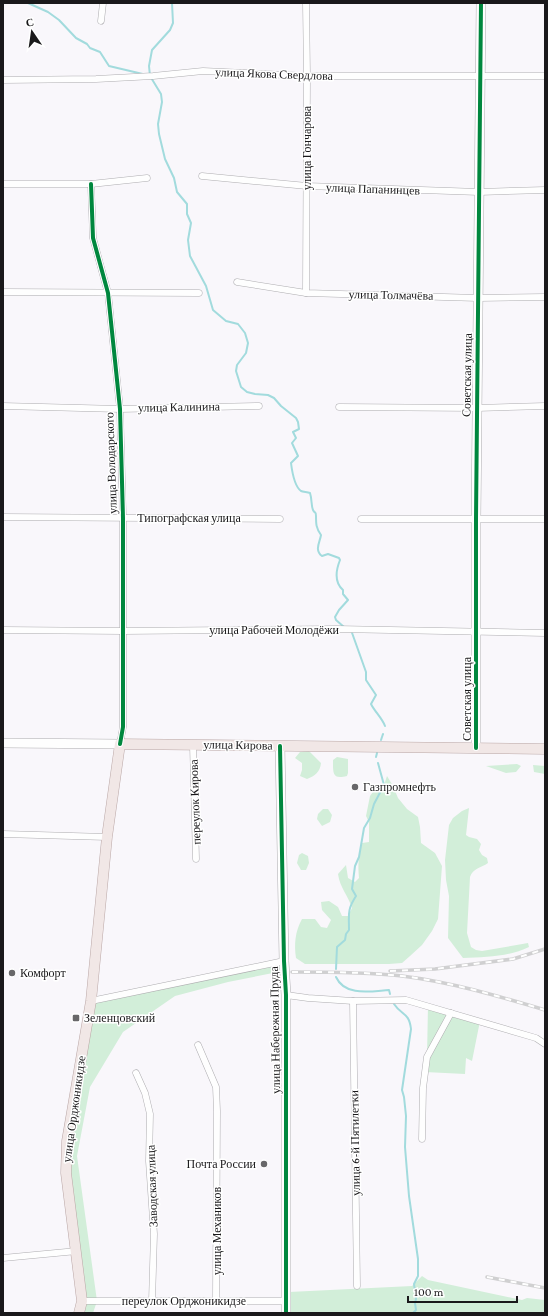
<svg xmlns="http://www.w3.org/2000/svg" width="548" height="1316" font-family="'Crimson Pro',serif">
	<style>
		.green { fill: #d2eed9 }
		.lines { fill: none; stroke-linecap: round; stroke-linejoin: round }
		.stream { stroke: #a2dbdd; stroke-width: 2 }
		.street-casing { stroke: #aeadb0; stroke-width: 7 }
		.secondary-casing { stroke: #aeadb0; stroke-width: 10 }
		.primary-casing { stroke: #baa7a6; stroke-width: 11 }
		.street { stroke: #fefefe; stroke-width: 6 }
		.secondary { stroke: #fefefe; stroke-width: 9 }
		.primary { stroke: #f1e7e6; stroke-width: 10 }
		.rail-casing { stroke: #d0d0d1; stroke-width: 3.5 }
		.rail { stroke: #fff; stroke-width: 2; stroke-dasharray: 6; stroke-linecap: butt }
		.cycleway-casing { stroke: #fff; stroke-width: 6 }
		.cycleway { stroke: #00873e; stroke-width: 4 }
		.poi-dot { fill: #686769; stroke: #fff; stroke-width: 1.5 }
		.labels { text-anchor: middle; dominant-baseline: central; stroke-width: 3; stroke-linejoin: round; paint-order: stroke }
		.street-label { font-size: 12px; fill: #1a191b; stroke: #fff }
		.poi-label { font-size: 12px; fill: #1a191b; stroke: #fff; text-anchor: start }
	</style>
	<rect width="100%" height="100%" fill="#f9f7fb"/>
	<g class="green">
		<path d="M309,751L321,763C320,772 315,776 307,779L300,776L302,770V763L295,758L300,752Z"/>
		<path d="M337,757L348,759V773L347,776C332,780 333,773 333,760Z"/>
		<path d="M517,764L521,766L516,772L506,773L486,766Z"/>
		<path d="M533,765L545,766V774L534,772Z"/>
		<path d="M387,776L393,786L398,798L407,809L418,817L420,827L421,843L435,853L442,866L438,919L432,931L422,945L410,956L402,963L389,964H305L296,958C294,944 295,932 302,919H315L321,927L327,928L331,920L322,910L321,902L329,901L338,907L342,916H348L352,908C348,895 340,888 338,874L346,865L348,878L355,882L359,878C358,866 358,855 362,843L369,842V822L366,816L370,796L376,788L384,785Z"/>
		<path d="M469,808L466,835L469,837L477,839L481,844L479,850L482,855L487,858L488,863C481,868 473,868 470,877L467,933L471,947L476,950L482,951L528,943L529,947C508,957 486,957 463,958L448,938L449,896L446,880L445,860L449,825L453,818L462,811Z"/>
		<path d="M323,809H328L332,815L330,822L322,826L317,819L318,814Z"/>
		<path d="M302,853L308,856L309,863L306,870H301L297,863L299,855Z"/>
		<path d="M284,961L285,972H278L228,982L175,996L123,1032L90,1087L77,1156L97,1301L93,1313H79L66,1173L91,1001Z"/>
		<path d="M428,1006L480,1021L472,1061L466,1058L465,1074L425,1072L427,1057Z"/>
		<path d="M422,1276L428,1280L522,1300L527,1298L545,1300V1313H289V1292L412,1286Z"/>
	</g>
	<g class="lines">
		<g class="stream">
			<path d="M28,3L48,12L59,20L76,38L87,44L90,48L100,52L109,66L147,75"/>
			<path d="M172,3L173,23L170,30L152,50L149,66L150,76L161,94L162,102L158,124L159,134L165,159L174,178L177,192L187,204V214L191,223L188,240L190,256L206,286L213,310L226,321L238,324L245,333L248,343L246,353L237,365L236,371L241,387L247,392L255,394L268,395L274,398L281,406L296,418L298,422L299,429L293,432L296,438L292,443L298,456L291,463C292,471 294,486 301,491C303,492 307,492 310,493C312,499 311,505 313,510C315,514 316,511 316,516C316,524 316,528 321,535C320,542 314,550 322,556L328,554L339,558L340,560C336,570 334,582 343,590V594L348,600L339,610L335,617L336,620L344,627"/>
			<path d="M351,630L366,672V680L376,695L371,704C375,712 382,718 385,726"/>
			<path d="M381,740L383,734"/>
			<path d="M376,757L377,753"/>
			<path d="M336,969L337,947L345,940L346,934L349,930C349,914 347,910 356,896L352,889L355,866L359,857L364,828L370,818L374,804L384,785L378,763"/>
			<path d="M336,977C345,997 372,991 389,990L390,994"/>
			<path d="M394,1004C402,1016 409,1012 411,1029L402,1090L404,1097L406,1116L405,1147L409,1196L418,1259V1276L414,1284L416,1299L415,1303L416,1310L413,1313"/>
		</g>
		<g class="street-casing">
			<g id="street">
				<path d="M101,21L103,3"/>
				<path d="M3,80L96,79L153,76L203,71L307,76H545"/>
				<path d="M202,176L307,186L479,192L545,190"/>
				<path d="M3,184H91L147,178"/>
				<path d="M91,184L93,238L108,293L120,409L123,518V727L120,744"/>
				<path d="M237,282L306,293L478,298L545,297"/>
				<path d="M3,292L199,293"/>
				<path d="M306,293L307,76L306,3"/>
				<path d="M3,406L120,409L259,406"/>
				<path d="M339,407L477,408L545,406"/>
				<path d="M3,517L280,519"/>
				<path d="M361,519H545"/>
				<path d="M3,630L123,631L337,629L545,633"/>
				<path d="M193,745L196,859"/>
				<path d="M3,834L107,837"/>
				<path d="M286,995L308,998L353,1001L406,1000L536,1038L545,1044"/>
				<path d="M91,1001L284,961"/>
				<path d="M353,1001L357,1286"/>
				<path d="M198,1045L216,1087L217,1111L216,1301"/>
				<path d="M136,1073L145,1093L150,1114L149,1161L154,1234L152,1301"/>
				<path d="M422,1139L423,1088L427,1057L451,1013"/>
				<path d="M3,1258L77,1251"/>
				<path d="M82,1301H286"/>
			</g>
		</g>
		<g class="secondary-casing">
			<g id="secondary">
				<path d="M3,743L120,744"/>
				<path d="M280,746L284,961L286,995V1313"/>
				<path d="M476,748V519L481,3"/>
			</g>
		</g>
		<g class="primary-casing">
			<path id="primary" d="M79,1313L82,1301L66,1173L67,1141L91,1001L107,837L120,744L545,749"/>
		</g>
		<use href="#street" class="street"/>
		<use href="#secondary" class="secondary"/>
		<use href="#primary" class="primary"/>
		<g class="rail-casing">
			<g id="rail">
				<path d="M390,971L435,969L513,959L545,949"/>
				<path d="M292,972C329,972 366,972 402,976C451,982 498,996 545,1010"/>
				<path d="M487,1277L545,1288"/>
			</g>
		</g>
		<use href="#rail" class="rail"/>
		<g class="cycleway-casing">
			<g id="cycleway">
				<path d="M91,184L93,238L108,293L120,409L123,518V727L120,744"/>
				<path d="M280,746L284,961L286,995V1313"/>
				<path d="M476,748V519L481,3"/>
			</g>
		</g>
		<use href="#cycleway" class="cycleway"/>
	</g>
	<g class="poi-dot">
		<circle cx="355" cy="787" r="4"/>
		<circle cx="12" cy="973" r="4"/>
		<rect x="72" y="1014" width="8" height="8" rx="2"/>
		<circle cx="264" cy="1164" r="4"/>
	</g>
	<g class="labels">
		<g class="street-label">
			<text transform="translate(274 74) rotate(2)">улица Якова Свердлова</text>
			<text transform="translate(307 148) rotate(-90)">улица Гончарова</text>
			<text transform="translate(373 189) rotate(2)">улица Папанинцев</text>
			<text transform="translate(391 295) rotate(1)">улица Толмачёва</text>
			<text transform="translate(467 375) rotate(-89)">Советская улица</text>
			<text transform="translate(179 407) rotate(-1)">улица Калинина</text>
			<text transform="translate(111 463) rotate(-92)">улица Володарского</text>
			<text x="189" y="518">Типографская улица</text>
			<text x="274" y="630">улица Рабочей Молодёжи</text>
			<text transform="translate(467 699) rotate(-90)">Советская улица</text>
			<text transform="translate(238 745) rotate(1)">улица Кирова</text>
			<text transform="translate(195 802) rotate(-92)">переулок Кирова</text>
			<text transform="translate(275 1030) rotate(-91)">улица Набережная Пруда</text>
			<text transform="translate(74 1109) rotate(-82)">улица Орджоникидзе</text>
			<text transform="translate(355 1143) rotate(-91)">улица 6-й Пятилетки</text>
			<text transform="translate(152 1186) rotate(-92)">Заводская улица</text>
			<text transform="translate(217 1231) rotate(-90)">улица Механиков</text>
			<text x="184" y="1301">переулок Орджоникидзе</text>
		</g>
		<g class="poi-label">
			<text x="363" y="787">Газпромнефть</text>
			<text x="20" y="973">Комфорт</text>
			<text x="84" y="1018">Зеленцовский</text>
			<text x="256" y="1164" text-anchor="end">Почта России</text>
		</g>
	</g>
	<rect width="548" height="1316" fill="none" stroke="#1a191b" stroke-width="8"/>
	<g transform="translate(32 32) rotate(347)" stroke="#ffffff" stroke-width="3" paint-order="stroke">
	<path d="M0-3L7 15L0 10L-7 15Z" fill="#1a191b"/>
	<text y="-6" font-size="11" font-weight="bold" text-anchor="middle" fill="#1a191b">С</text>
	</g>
	<path d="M408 1296v6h109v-6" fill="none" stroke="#1a191b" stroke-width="2"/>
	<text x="414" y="1296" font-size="12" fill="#1a191b" stroke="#ffffff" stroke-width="3" paint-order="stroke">100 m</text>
</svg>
